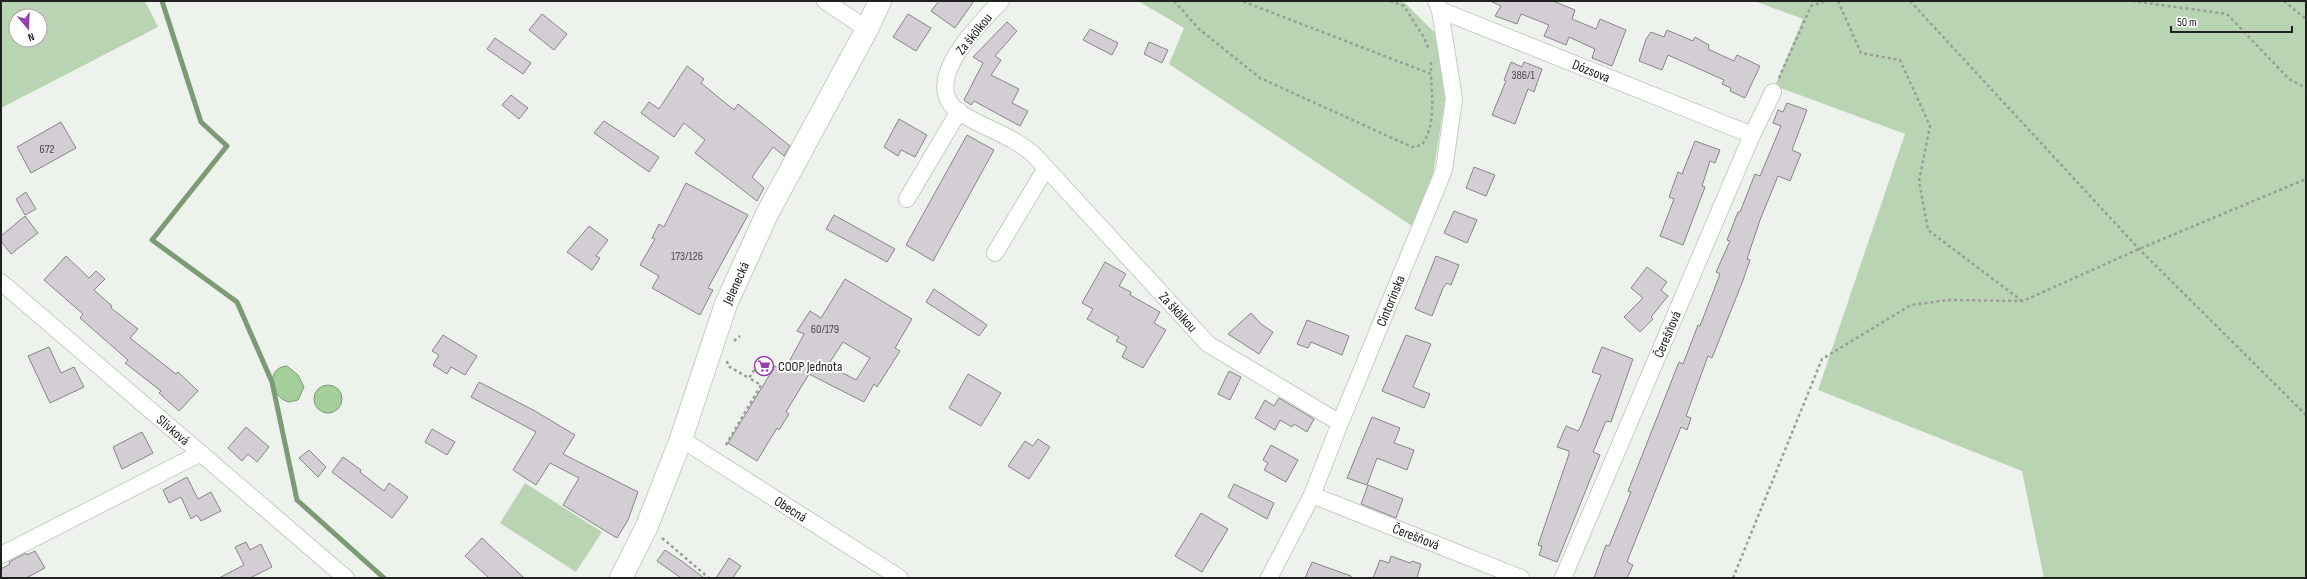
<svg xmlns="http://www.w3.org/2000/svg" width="2307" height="579" font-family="'Sofia Sans Condensed',sans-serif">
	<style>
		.green { fill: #b9d4b3; fill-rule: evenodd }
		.water { fill: #a4cf9a; stroke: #7c9b75 }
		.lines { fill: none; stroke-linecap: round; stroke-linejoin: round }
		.stream { stroke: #7c9b75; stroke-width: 5 }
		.building { fill: #d3cdd4; stroke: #89848a; fill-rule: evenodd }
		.street-casing { stroke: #c6cbc4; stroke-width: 18 }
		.secondary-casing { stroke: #c6cbc4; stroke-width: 24 }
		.path { stroke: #999d98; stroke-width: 2.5; stroke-dasharray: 3 3; stroke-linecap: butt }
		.street { stroke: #fff; stroke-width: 16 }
		.secondary { stroke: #fff; stroke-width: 22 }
		.labels { text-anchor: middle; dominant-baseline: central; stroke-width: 4; stroke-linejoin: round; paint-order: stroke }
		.number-label { font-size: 12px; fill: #4d4d4d }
		.street-label { font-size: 14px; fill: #202220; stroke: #fff }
		.poi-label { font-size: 14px; fill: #202220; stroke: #fff; text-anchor: start }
	</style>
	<rect width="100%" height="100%" fill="#edf3ec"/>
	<g class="green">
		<path d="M1,1H145L158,27L1,108ZM16,16H40V40H16Z"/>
		<path d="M1138,1H1400L1406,4L1440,38L1449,73L1433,175L1412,226L1169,64L1184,28Z"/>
		<path d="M1754,1H2306V578H2044L2022,471L1818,390L1905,134L1775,86L1803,19Z"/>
		<path d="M525,483L602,532L576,572L500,523Z"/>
	</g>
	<g class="water">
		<path d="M287,366L298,375L304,387L298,400L289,402C271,398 264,368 287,366Z"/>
		<circle cx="328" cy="399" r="14"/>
	</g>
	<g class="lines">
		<path class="stream" d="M162,1L201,122L227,146L152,240L237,302L272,382L297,500L384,578"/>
	</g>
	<g class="building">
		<path d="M939,1H974L955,28L931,11Z"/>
		<path d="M1490,1H1553L1575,10L1572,19L1596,29L1600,19L1626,30L1612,66L1592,58L1595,49L1569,37L1566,45L1544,36L1549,25L1521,14L1517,24L1495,16L1501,6Z"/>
		<path d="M542,14L567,34L554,50L529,30Z"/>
		<path d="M908,14L931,28L916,51L893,37Z"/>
		<path d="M1007,22L1017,31L995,56L1001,60L991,75L1019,89L1012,103L1028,111L1020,126L974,101L971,105L964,100L983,63L973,57Z"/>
		<path d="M1090,29L1118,43L1112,55L1083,40Z"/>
		<path d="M1667,30L1693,41L1695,37L1709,45L1708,49L1734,61L1737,55L1760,66L1745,98L1730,91L1731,88L1722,84L1724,80L1668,55L1662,70L1639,61L1646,39L1651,32L1664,37Z"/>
		<path d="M495,38L531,63L523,74L487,49Z"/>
		<path d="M1149,42L1168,50L1162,63L1144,54Z"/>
		<path d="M1511,62L1522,67L1524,62L1542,69L1534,92L1528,89L1515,124L1492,115L1506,81L1504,80Z"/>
		<path d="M687,66L704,79L701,83L734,110L738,104L790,146L784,156L773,147L752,177L764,188L757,201L695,153L705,140L684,123L674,137L641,113L649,102L659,109Z"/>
		<path d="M511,95L528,108L519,119L502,105Z"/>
		<path d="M1787,103L1807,110L1792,150L1801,154L1790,181L1778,176L1760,220L1747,259L1750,260L1742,283L1712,358L1708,356L1690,405L1686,416L1691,418L1687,430L1681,427L1630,554L1627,562L1633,565L1627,578H1594L1606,545L1609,546L1631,492L1628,491L1679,362L1683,364L1698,325L1700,326L1720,274L1716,272L1730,241L1727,240L1738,212H1740L1755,174L1760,176L1781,126L1773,123L1778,110L1783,112Z"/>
		<path d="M899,119L927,135L915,157L901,150L898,156L884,147Z"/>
		<path d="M604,121L659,157L649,172L594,133Z"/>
		<path d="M61,122L76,148L31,173L17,147Z"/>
		<path d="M967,135L994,150L933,261L906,245Z"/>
		<path d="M1695,141L1720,150L1715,163L1710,161L1702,186L1705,187L1683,245L1660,236L1674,199L1669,197L1678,172L1682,174Z"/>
		<path d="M1474,167L1495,175L1486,196L1466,188Z"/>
		<path d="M686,183L748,215L708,288L713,290L700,315L652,288L659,276L640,265L655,239L652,238L659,224L664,227Z"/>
		<path d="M26,192L36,209L25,215L16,199Z"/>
		<path d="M1454,211L1477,220L1467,243L1444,233Z"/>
		<path d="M834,215L895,249L887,262L826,229Z"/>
		<path d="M25,216L38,233L11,254L1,241V236Z"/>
		<path d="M589,226L608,240L596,256L600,258L592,270L567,252Z"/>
		<path d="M66,256L89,278L96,271L105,279L94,290L112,306L111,308L138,329L130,338L176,374L178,372L198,391L179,411L159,393L161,391L125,363L128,360L80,318L83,314L44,280Z"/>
		<path d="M1436,256L1459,265L1451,285L1447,283L1443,288L1432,316L1415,309Z"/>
		<path d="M1105,262L1126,274L1119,286L1131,292L1130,295L1160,312L1154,323L1166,330L1143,368L1122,357L1127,347L1116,341L1119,337L1087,319L1093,309L1082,303Z"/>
		<path d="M1647,267L1667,282L1661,290L1668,296L1651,317L1653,319L1640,332L1624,317L1643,298L1631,288Z"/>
		<path d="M845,279L912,319L895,348L900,351L877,387L874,384L864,402L809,374L786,412L789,414L779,430L777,428L757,461L728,443L775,366L784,371L804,334L797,331L810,311L821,318ZM843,342L870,358L856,380L828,365Z"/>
		<path d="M934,289L987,325L979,336L926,302Z"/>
		<path d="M1251,313L1261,324L1273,332L1259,354L1228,334Z"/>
		<path d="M1307,320L1349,336L1342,355L1311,342L1308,348L1297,344Z"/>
		<path d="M443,335L477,356L465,375L451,367L447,374L433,365L439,355L432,351Z"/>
		<path d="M1406,335L1431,344L1413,387L1430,394L1424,408L1382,391Z"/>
		<path d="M49,347L61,373L74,367L84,387L50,403L28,356Z"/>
		<path d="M1602,347L1633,359L1611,422L1606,421L1593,452L1600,455L1557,562L1539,555L1542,546L1538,545L1569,454V451L1557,447L1566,426L1578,431L1581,426L1601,375L1592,372Z"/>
		<path d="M1229,371L1241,377L1230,400L1218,394Z"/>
		<path d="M968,374L1001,393L981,426L949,408Z"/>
		<path d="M479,382L535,411L575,435L563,454L638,492L628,520L617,538L563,505L579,478L550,463L536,485L513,470L536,432L471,397Z"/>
		<path d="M1279,398L1314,419L1307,432L1294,424L1292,427L1280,420L1275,430L1255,418L1265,400L1274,406Z"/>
		<path d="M1372,417L1400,428L1394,443L1414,450L1407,470L1377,458L1367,485L1347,478Z"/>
		<path d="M246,427L269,447L257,462L248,454L242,461L228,448Z"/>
		<path d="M432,429L455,442L447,455L425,442Z"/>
		<path d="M142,432L153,453L122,469L113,447Z"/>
		<path d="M1038,439L1050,447L1029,479L1008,466L1025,441L1033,446Z"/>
		<path d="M1271,445L1298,460L1286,482L1264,470L1268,463L1263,460Z"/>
		<path d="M309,450L326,467L318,477L299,458Z"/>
		<path d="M343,457L361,470L360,472L384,491L389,483L408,497L392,518L332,472Z"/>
		<path d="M187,477L198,499L211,492L221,511L201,521L197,515L191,519L181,497L169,503L163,490Z"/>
		<path d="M1234,484L1274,503L1267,519L1228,497Z"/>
		<path d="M1368,485L1403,499L1396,518L1361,504Z"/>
		<path d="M1201,513L1228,529L1202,572L1175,556Z"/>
		<path d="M482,538L524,578H489L465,556Z"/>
		<path d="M246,542L250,550L261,544L272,567L250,578H219L244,565L235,547Z"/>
		<path d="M665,550L683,562L704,578H681L657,561Z"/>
		<path d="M35,551L45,568L26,578H1V569L10,564L9,562L26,553L27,555Z"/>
		<path d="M1391,556L1410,563L1412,561L1421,564L1417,578H1373L1380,560L1389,563Z"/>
		<path d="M729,558L741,566L736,573L733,578H716Z"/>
		<path d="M1312,562L1351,576V578H1305Z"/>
	</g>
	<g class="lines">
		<g class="street-casing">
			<g id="street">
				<path d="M825,1L867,29"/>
				<path id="s1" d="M1001,1C980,24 918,82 959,112C984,129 1013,135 1035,156L1208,344L1340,423"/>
				<path id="s2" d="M1440,10L1752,135"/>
				<path d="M907,199L959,111"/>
				<path d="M995,253L1046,168"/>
				<path id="s3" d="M1,282L346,578"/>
				<path id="s4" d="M681,439L900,578"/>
				<path id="s5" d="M1312,495L1521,578"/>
				<path d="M1,555L201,453"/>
				<path id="s6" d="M1269,578L1312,495L1340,423L1444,170L1454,99L1440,10L1436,1"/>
				<path id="s7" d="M1563,578L1752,135L1773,92"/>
			</g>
		</g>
		<g class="secondary-casing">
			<g id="secondary">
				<path id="s8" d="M621,578L647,526L681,439L726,304L767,214L867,29L880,1"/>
			</g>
		</g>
		<g class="path">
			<path d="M1174,1L1199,29L1260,78L1412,147L1422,145C1436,124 1432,98 1431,74L1242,1"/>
			<path d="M1390,1L1404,6L1423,36L1429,49"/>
			<path d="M1838,1L1861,53L1900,60L1930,126L1919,181L1928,230L2022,301"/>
			<path d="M1910,1L2139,249L2306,415"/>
			<path d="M2132,1L2227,14L2289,79L2306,88"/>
			<path d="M2284,1L2306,19"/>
			<path d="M1431,62V74"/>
			<path d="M1779,78L1811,6L1826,1"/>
			<path d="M734,341L740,336"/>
			<path d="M727,361L728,366L749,378L762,358"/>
			<path d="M726,445L761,385L749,378"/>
			<path d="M662,538L709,578"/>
			<path d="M1733,578L1822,359L1911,305L1948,300L2023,301L2139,249L2306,179"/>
		</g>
		<use href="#street" class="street"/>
		<use href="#secondary" class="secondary"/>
	</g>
	<defs>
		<g id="supermarket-ring" transform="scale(1)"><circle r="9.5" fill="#fff" stroke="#963fac" stroke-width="1.5"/><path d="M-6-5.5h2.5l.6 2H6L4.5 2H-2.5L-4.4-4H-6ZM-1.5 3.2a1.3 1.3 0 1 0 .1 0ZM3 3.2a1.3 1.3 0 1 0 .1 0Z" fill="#963fac"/></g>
	</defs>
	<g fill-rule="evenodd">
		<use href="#supermarket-ring" x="764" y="366"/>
	</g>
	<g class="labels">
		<g class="number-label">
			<text x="1523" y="75">386/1</text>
			<text x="47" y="149">672</text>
			<text x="687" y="256">173/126</text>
			<text x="825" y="329">60/179</text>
		</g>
		<g class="street-label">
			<text transform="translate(974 34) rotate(-51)">Za škôlkou</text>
			<text stroke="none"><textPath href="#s2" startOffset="163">Dózsova</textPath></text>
			<text stroke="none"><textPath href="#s8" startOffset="317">Jelenecká</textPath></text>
			<text stroke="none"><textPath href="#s6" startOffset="303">Cintorínska</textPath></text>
			<text stroke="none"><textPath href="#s1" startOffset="434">Za škôlkou</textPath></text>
			<text stroke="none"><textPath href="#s7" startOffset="265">Čerešňová</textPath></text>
			<text stroke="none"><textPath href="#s3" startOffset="227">Slivková</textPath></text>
			<text stroke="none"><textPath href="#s4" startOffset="130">Obecná</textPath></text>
			<text stroke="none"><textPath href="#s5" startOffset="112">Čerešňová</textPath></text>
		</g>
		<g class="poi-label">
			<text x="778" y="366">COOP Jednota</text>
		</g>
	</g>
	<rect width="2307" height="579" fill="none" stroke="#202220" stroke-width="4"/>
	<g transform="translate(28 28) rotate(161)"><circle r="19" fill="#ffffff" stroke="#a6a7a6"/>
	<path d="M0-3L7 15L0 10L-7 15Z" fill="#963fac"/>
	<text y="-6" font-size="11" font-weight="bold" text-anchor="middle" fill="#202220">N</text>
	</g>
	<path d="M2171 26v6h121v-6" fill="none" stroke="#202220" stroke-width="2"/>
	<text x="2177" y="26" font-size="12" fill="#202220" stroke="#ffffff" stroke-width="3" paint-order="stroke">50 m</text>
</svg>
